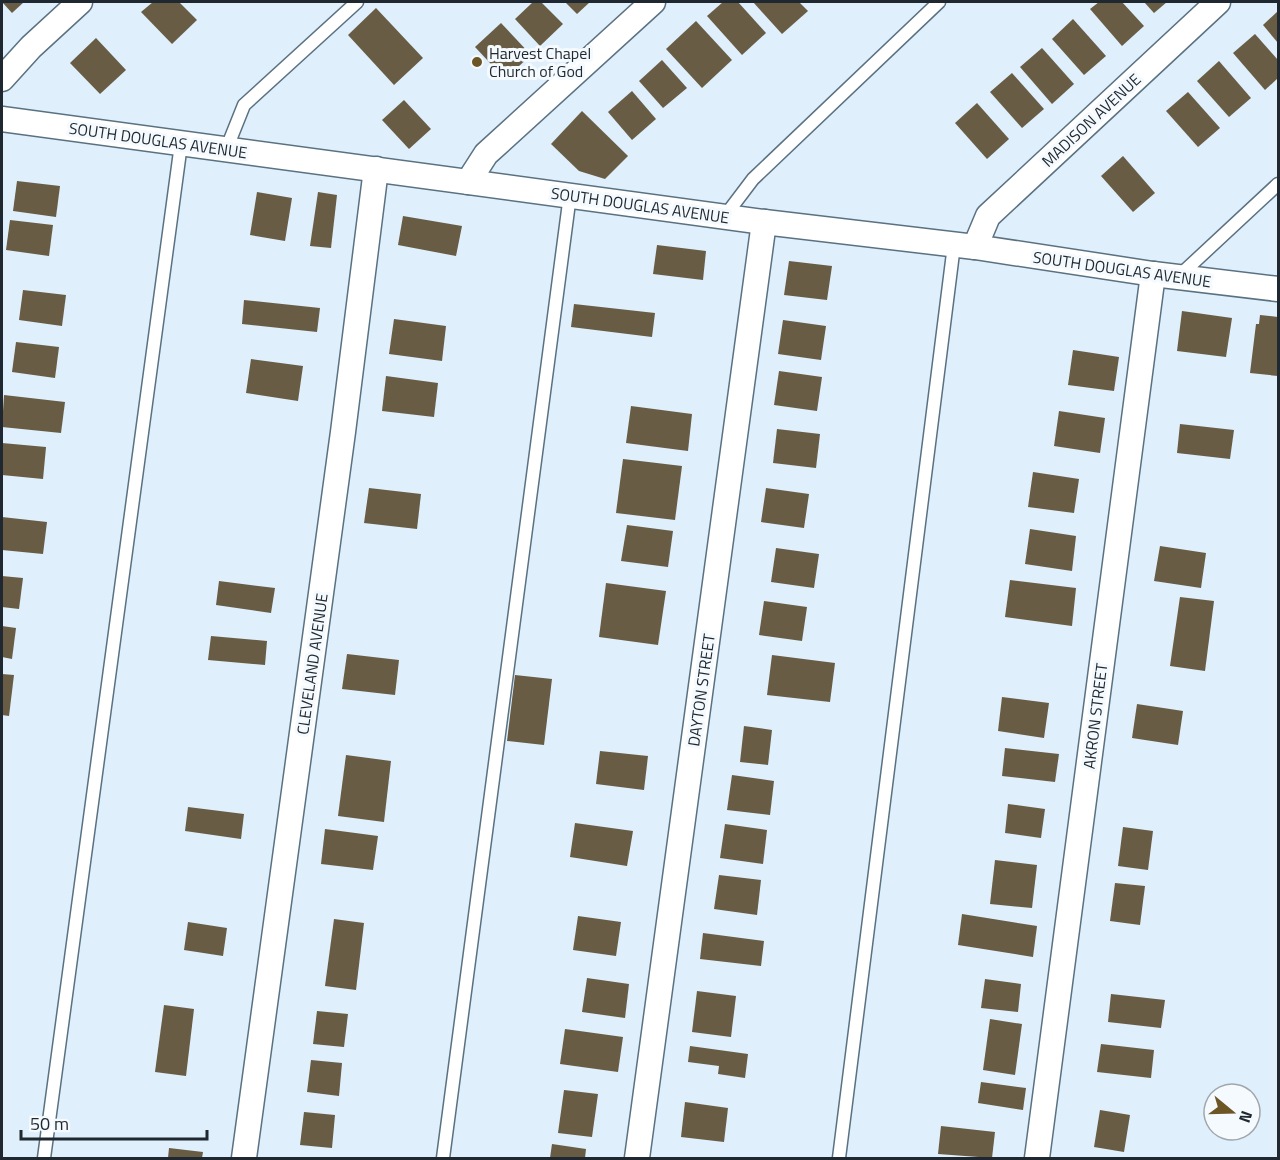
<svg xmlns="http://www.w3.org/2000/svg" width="1280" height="1160" font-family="'Titillium Web',sans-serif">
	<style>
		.building { fill: #685c45 }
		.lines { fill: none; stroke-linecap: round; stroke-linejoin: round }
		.lane-casing { stroke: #5a7182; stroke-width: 15 }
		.street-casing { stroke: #5a7182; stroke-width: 27 }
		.lane { stroke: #fff; stroke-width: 12 }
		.street { stroke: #fff; stroke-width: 24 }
		.poi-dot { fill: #6c5626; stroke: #f5fafe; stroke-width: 2 }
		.labels { text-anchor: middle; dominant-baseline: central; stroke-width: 6; stroke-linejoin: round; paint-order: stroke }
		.poi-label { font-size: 16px; fill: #1f2830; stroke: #f5fafe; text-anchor: start }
		.street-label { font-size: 16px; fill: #1f2830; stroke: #f5fafe }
	</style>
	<rect width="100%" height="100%" fill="#dfeffb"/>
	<g class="building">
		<path d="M2,2H24L12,13Z"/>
		<path d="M153,2H179L197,20L172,44L141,12Z"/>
		<path d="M533,2H541L563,24L540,46L515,19Z"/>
		<path d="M565,2H590L577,14Z"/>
		<path d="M723,2H738L766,33L742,55L707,16Z"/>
		<path d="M753,2H799L808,11L782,34Z"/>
		<path d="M1099,2H1122L1144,26L1122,46L1090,9Z"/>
		<path d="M1144,2H1167L1154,13Z"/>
		<path d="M376,8L423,58L394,85L348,35Z"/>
		<path d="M1278,11V43L1263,25Z"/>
		<path d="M1073,19L1106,56L1084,75L1052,39Z"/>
		<path d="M696,21L732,60L702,88L666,49Z"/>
		<path d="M501,23L531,55L505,79L475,47Z"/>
		<path d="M1255,34L1278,60V78L1265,90L1233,53Z"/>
		<path d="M96,38L126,70L100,94L70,63Z"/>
		<path d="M1042,48L1074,84L1052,104L1020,67Z"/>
		<path d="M662,60L687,88L663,108L639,81Z"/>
		<path d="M1219,61L1251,98L1229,117L1197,81Z"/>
		<path d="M1012,73L1044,109L1022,128L990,92Z"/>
		<path d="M632,91L656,119L632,140L608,112Z"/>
		<path d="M1188,92L1220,128L1198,147L1166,111Z"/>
		<path d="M404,100L431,129L409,149L382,120Z"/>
		<path d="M977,103L1009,139L987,159L955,123Z"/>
		<path d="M582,111L628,156L605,179L579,171L551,144Z"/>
		<path d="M1123,156L1155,193L1133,212L1101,176Z"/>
		<path d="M17,181L60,186L56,217L13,211Z"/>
		<path d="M257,192L292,198L285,241L250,235Z"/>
		<path d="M318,192L337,195L331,248L310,246Z"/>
		<path d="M403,216L462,226L456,256L398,245Z"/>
		<path d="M10,220L53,225L49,256L6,250Z"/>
		<path d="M657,245L706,251L703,280L653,274Z"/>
		<path d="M789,261L832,266L827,300L784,295Z"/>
		<path d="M23,290L66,295L62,326L19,320Z"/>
		<path d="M244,300L320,308L317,332L242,324Z"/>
		<path d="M574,304L655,313L652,337L571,327Z"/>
		<path d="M1182,311L1232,318L1226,357L1177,351Z"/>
		<path d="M1260,315L1278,317V376L1250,373L1256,324H1259Z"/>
		<path d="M394,319L446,326L442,361L389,354Z"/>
		<path d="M783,320L826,326L821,360L778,354Z"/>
		<path d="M16,342L59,347L55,378L12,372Z"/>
		<path d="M1073,350L1119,357L1114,391L1068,385Z"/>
		<path d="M251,359L303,366L298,401L246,393Z"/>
		<path d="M779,371L822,377L817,411L774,405Z"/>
		<path d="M386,376L438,383L434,417L382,411Z"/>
		<path d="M4,395L65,402L61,433L2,427Z"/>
		<path d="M631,406L692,414L688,451L626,443Z"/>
		<path d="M1059,411L1105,418L1100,453L1054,446Z"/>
		<path d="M1180,424L1234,430L1230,459L1177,453Z"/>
		<path d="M777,429L820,434L816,468L773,463Z"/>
		<path d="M2,443L46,447L43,479L2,475Z"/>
		<path d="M623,459L682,466L675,520L616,513Z"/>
		<path d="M1033,472L1079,479L1074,513L1028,507Z"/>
		<path d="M369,488L421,494L417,529L364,523Z"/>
		<path d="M766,488L809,494L804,528L761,522Z"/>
		<path d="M2,517L47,522L43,554L2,550Z"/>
		<path d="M627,525L673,531L668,567L621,561Z"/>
		<path d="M1030,529L1076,536L1072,571L1025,564Z"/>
		<path d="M1160,546L1206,553L1201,588L1154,581Z"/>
		<path d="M776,548L819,554L814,588L771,582Z"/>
		<path d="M2,576L23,578L19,609L2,607Z"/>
		<path d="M1010,580L1076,588L1072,626L1005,617Z"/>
		<path d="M219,581L275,588L271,613L216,605Z"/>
		<path d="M606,583L666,591L658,645L599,637Z"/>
		<path d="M1180,597L1214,601L1205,671L1170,666Z"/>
		<path d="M764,601L807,607L802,641L759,635Z"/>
		<path d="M2,626L16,628L12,659L2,657Z"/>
		<path d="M211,636L267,641L265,665L208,660Z"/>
		<path d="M347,654L399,660L395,695L342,689Z"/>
		<path d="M772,655L835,663L830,702L767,695Z"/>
		<path d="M2,674L14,675L9,716L2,715Z"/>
		<path d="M515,675L552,679L544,745L507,741Z"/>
		<path d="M1002,697L1049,703L1044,738L998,731Z"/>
		<path d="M1137,704L1183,711L1178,745L1132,738Z"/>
		<path d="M744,726L772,730L768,765L740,762Z"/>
		<path d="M1005,748L1059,754L1055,782L1002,776Z"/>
		<path d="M600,751L648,756L644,790L596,784Z"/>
		<path d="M346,755L391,761L384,822L338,816Z"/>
		<path d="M732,775L774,781L770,815L727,810Z"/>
		<path d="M1008,804L1045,809L1041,838L1005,833Z"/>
		<path d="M188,807L244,814L241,839L185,831Z"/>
		<path d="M575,823L633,831L627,866L570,857Z"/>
		<path d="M725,824L767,830L763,864L720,858Z"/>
		<path d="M1123,827L1153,831L1148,870L1118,866Z"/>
		<path d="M325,829L378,836L373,870L321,864Z"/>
		<path d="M995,860L1037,865L1032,908L990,904Z"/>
		<path d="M719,875L761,880L757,915L714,909Z"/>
		<path d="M1115,883L1145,886L1140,925L1110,921Z"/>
		<path d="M962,914L1037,926L1033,957L958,945Z"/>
		<path d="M578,916L621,922L616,956L573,950Z"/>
		<path d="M334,919L364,923L356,990L325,986Z"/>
		<path d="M188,922L227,928L223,956L184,950Z"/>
		<path d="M703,933L764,941L761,966L700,959Z"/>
		<path d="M587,978L629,984L625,1018L582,1012Z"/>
		<path d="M985,979L1021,984L1018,1012L981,1008Z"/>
		<path d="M697,991L736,996L731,1037L692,1032Z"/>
		<path d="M1111,994L1165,1000L1161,1028L1108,1022Z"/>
		<path d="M164,1005L194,1009L186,1076L155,1072Z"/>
		<path d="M317,1011L348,1014L344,1047L313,1044Z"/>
		<path d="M990,1019L1022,1024L1015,1075L983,1070Z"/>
		<path d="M565,1029L623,1037L618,1072L560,1064Z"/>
		<path d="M1101,1044L1154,1050L1151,1078L1097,1072Z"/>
		<path d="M690,1046L748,1054L745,1078L718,1074L719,1066L688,1062Z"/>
		<path d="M311,1060L342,1063L339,1096L307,1092Z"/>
		<path d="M981,1082L1026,1088L1023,1110L978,1103Z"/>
		<path d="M564,1090L598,1094L592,1137L558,1133Z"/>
		<path d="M685,1102L728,1108L724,1142L681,1137Z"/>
		<path d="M1100,1110L1130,1115L1124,1152L1094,1147Z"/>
		<path d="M304,1112L335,1115L332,1148L300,1145Z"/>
		<path d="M941,1126L995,1132L992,1158L938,1154Z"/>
		<path d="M552,1144L586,1149L585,1158H550Z"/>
		<path d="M169,1148L203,1152L202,1158H168Z"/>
	</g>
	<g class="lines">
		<g class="lane-casing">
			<g id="lane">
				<path d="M226,150L244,105L357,2"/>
				<path d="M725,216L753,179L939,2"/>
				<path d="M1178,277L1278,184"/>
				<path d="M44,1158L181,144"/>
				<path d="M443,1158L570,195"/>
				<path d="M839,1158L954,245"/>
			</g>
		</g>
		<g class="street-casing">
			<g id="street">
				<path d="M2,79L31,47L80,2"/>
				<path d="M2,119L764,222L975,247L1153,274L1278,289"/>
				<path d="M468,182L486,154L653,2"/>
				<path d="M975,247L988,216L1218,2"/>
				<path d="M244,1158L343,432L376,169"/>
				<path d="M637,1158L764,222"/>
				<path d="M1037,1158L1153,274"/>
			</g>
		</g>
		<use href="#lane" class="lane"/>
		<use href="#street" class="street"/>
	</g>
	<circle class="poi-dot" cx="477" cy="62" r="6"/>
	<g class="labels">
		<g class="poi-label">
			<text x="489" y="53">Harvest Chapel<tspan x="489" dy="18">Church of God</tspan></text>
		</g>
		<g class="street-label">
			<text transform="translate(1091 120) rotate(-43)">MADISON AVENUE</text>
			<text transform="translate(158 140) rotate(8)">SOUTH DOUGLAS AVENUE</text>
			<text transform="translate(640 205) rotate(8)">SOUTH DOUGLAS AVENUE</text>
			<text transform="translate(1122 269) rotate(8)">SOUTH DOUGLAS AVENUE</text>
			<text transform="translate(312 664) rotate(-82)">CLEVELAND AVENUE</text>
			<text transform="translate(701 690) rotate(-82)">DAYTON STREET</text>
			<text transform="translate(1095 716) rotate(-83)">AKRON STREET</text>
		</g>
	</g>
	<rect width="1280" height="1160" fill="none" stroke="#1f2830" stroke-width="6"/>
	<g transform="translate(1232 1112) rotate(109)"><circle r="28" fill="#f5fafe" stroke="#9fa6ac" stroke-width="1.5"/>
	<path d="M0-4.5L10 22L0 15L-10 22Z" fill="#6c5626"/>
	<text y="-9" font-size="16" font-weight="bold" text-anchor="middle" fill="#1f2830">N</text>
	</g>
	<path d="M21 1130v9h186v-9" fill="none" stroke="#1f2830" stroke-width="3"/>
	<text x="30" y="1130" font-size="18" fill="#1f2830" stroke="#f5fafe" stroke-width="4.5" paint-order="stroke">50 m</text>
</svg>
